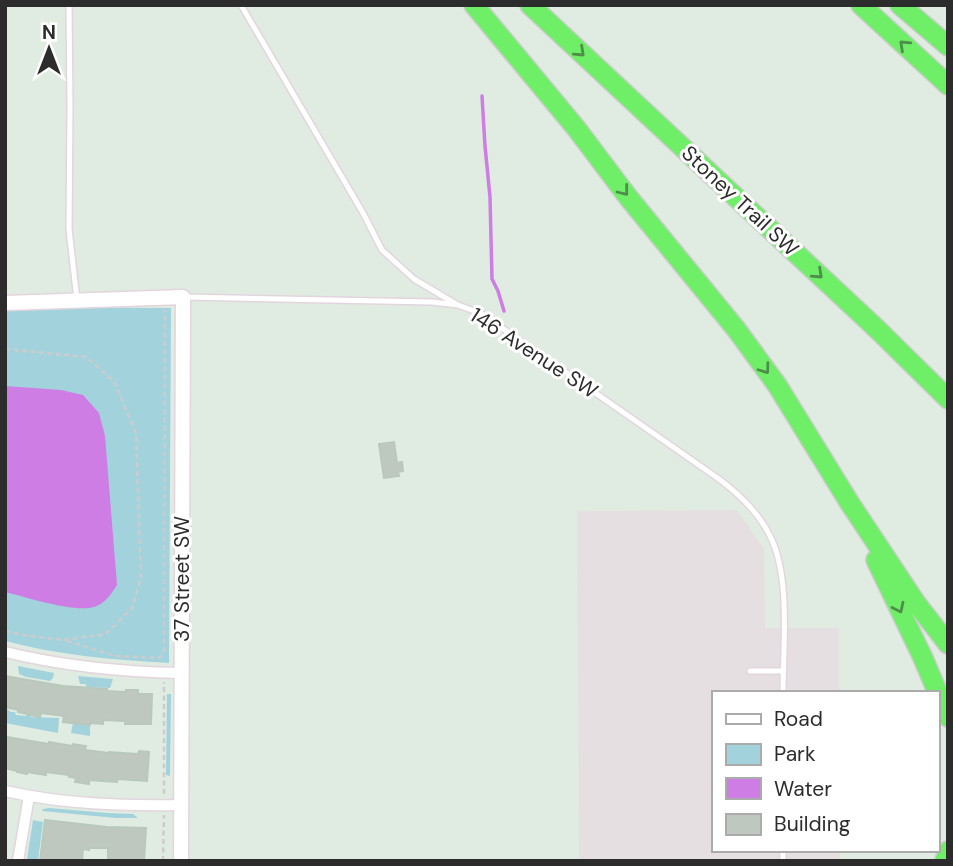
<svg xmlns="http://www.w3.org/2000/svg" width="953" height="866" font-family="'DM Sans',sans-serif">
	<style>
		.industrial { fill: #e6dfe1 }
		.green { fill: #a2d3dd }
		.water { fill: #cd7de4 }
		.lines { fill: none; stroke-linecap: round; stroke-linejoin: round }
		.stream { stroke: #cd7de4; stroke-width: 3.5 }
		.building { fill: #bfc8bf; stroke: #b9c8bc; stroke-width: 2 }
		.lane-casing { stroke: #e3d5de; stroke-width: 8 }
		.street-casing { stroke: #e3d5de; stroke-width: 13 }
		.secondary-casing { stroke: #e3d5de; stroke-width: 17 }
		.highway-casing { stroke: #ccc; stroke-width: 22 }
		.path { stroke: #ccc; stroke-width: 2.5; stroke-dasharray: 5 3.5; stroke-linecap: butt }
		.lane { stroke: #fff; stroke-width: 5 }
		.street { stroke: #fff; stroke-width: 10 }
		.secondary { stroke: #fff; stroke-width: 14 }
		.highway { stroke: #6fef68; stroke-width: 19 }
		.oneway { stroke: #4e8e4a }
		.labels { text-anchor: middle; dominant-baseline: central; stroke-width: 6; stroke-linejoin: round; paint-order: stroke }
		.street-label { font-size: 21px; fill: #2c2c2c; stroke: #fff }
	</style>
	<rect width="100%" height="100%" fill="#e0ece1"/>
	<path class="industrial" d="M737,510L764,549L765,628H839V693H713V850H840V861H579L577,511Z"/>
	<g class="green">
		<path d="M5,307L171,308L169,663C115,660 57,655 5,641Z"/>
		<path d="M18,666L54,673L53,678L50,681L26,677L19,674Z"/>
		<path d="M78,676L113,679L110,688L87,687L85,684H80Z"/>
		<path d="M167,694H171L170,776L166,775Z"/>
		<path d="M29,706L31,717L59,718L58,733L5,723V708L11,712H15L16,715L26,716Z"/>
		<path d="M73,723L90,725V736L71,733Z"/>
		<path d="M49,808L107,813L133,814L138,818H116L42,811L43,809Z"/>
		<path d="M33,820L43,822L38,861L27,859Z"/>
	</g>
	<path class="water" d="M5,386L61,390L83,395L99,413L105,436L117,585C111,594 105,604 94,607C74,613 26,597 5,592Z"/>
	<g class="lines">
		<path class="stream" d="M482,96L485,146L490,197L492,279L498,291L504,311"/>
	</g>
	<g class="building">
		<path d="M394,442L397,463L402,462L403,471L398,472L399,476L384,478L379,444Z"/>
		<path d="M5,676L63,686L107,689V691L126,692V690H138V694H152L151,724H125V721L103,720V724L90,723V725L63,722L64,716L41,713L40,717L18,712V710L5,707Z"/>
		<path d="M7,737L49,744V742L72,746L73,744L86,746L85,750L109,753V752L138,754L139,751L149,752L147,781L117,779V782L89,780V784L75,782L76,778L69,777V775L46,772V775L27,772V774L17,772V771L5,768V746Z"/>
		<path d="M45,820L107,827L146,828L144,861H108V848H89V850L83,849L82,861H40Z"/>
	</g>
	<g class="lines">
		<g class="lane-casing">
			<g id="lane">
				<path d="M69,5L70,106L69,229L77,300"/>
				<path d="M241,5L363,213L382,250L414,279L456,304"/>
				<path d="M186,297L432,302L458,305L482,314L719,479C739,494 759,513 770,536C791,577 783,647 783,693"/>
				<path d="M750,671H783"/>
				<path d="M783,850V861"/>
			</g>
		</g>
		<g class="street-casing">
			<g id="street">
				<path d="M5,652C63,666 121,672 181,673"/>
				<path d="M5,791C63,804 122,806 181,805"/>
				<path d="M18,861L29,796"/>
			</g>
		</g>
		<g class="secondary-casing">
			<path id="secondary" d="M5,303L183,297L181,861"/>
		</g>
		<g class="highway-casing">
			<g id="highway">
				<path d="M474,5L576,128L628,197L736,329L777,385L849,502L916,603L948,644"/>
				<path d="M530,5L877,329L948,399"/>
				<path d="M861,5L948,85"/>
				<path d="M900,5L948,46"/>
				<path d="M876,560L923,658L948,717"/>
				<path d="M945,861L948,851"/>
			</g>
		</g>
		<g class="path">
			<path d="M5,349L86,357L114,381L136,433L141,577L132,608L106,634L64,640L24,635L5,631"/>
			<path d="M67,641L116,656L159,658L164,652L165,310"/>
			<path d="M164,794V682"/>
			<path d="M163,861L164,815"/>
		</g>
		<use href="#lane" class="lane"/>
		<use href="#street" class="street"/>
		<use href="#secondary" class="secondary"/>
		<use href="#highway" class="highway"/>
	</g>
	<defs><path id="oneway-chevron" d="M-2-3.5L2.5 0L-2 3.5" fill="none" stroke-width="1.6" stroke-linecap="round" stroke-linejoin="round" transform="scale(1.75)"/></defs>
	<g class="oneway">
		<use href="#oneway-chevron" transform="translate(904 45) rotate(-137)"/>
		<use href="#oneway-chevron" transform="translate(580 52) rotate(43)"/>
		<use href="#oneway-chevron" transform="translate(624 191) rotate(52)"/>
		<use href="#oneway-chevron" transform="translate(818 274) rotate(43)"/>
		<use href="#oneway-chevron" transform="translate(765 369) rotate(54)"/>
		<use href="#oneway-chevron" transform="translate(899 608) rotate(64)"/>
	</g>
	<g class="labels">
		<g class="street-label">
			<text transform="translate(740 201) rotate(43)">Stoney Trail SW</text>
			<text transform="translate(534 353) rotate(33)">146 Avenue SW</text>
			<text transform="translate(182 579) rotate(-90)">37 Street SW</text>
		</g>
	</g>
	<rect width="953" height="866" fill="none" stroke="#2c2c2c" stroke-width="14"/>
	<rect x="712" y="691" width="228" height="161" fill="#ffffff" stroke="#ababab" stroke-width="2"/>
	<rect x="726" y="714" width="35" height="10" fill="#ffffff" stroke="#ababab" stroke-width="2"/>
	<text x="774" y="726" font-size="21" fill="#2c2c2c">Road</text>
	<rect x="726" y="744" width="35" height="21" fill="#a2d3dd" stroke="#ababab" stroke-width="2"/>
	<text x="774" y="761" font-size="21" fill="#2c2c2c">Park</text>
	<rect x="726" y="778" width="35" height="21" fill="#cd7de4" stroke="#ababab" stroke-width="2"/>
	<text x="774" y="796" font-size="21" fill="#2c2c2c">Water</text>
	<rect x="726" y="814" width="35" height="21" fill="#bfc8bf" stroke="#ababab" stroke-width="2"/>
	<text x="774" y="831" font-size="21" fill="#2c2c2c">Building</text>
	<g transform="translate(49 49)" stroke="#ffffff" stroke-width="5" paint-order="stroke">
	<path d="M0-5L12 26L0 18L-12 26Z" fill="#2c2c2c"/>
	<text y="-10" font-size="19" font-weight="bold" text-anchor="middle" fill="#2c2c2c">N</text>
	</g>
</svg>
